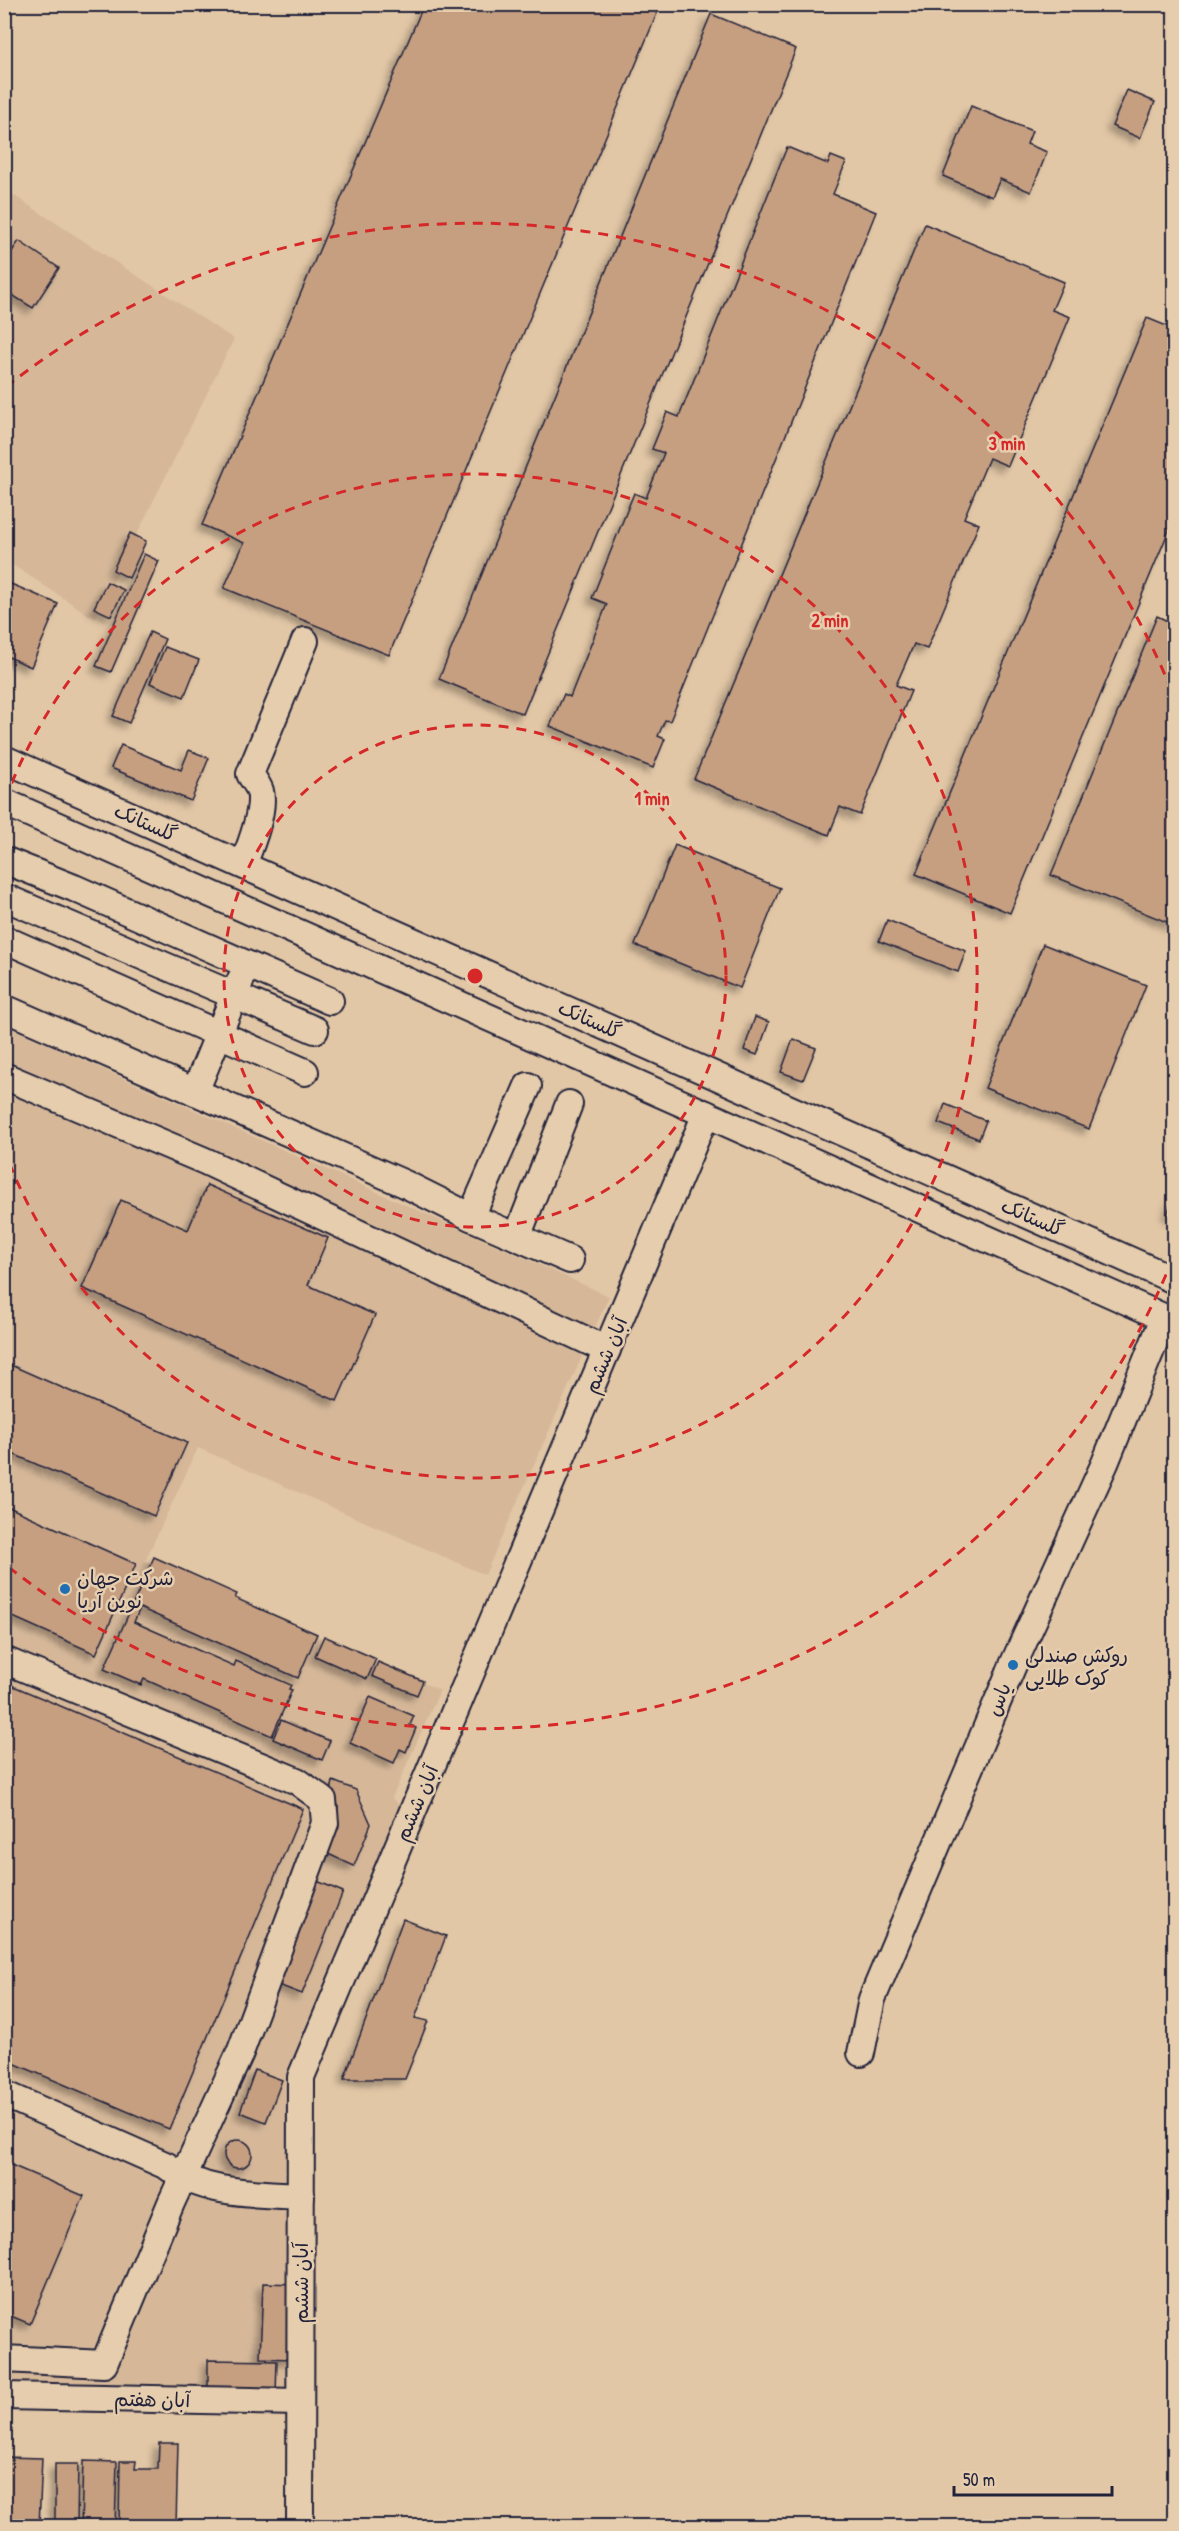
<svg xmlns="http://www.w3.org/2000/svg" width="1179" height="2531" font-family="'Patrick Hand','Playpen Sans Arabic',sans-serif">
	<style>
		.built { fill: #d6b899 }
		.building { fill: #c69f81; stroke: #22223b; stroke-width: 1.5; filter: url(#shadow) }
		.lines { fill: none; stroke-linecap: round; stroke-linejoin: round }
		.minor-casing { stroke: #22223b; stroke-width: 30 }
		.minor { stroke: #e5cdad; stroke-width: 26 }
		.ring { fill: none; stroke: #d62828; stroke-width: 3; stroke-dasharray: 10 8 }
		.poi-dot { fill: #1f6fb2; stroke: #e5cdad; stroke-width: 2 }
		.labels { text-anchor: middle; dominant-baseline: central; stroke-width: 5; stroke-linejoin: round; paint-order: stroke }
		.street-label { font-size: 20px; fill: #22223b; stroke: #e5cdad }
		.poi-label { font-size: 20px; fill: #22223b; stroke: #e5cdad; text-anchor: start }
		.centre { fill: #d62828; stroke: #e5cdad; stroke-width: 3 }
		.ring-label { font-size: 18px; text-anchor: middle; font-weight: bold; fill: #d62828; stroke: #e5cdad; stroke-width: 5; stroke-linejoin: round; paint-order: stroke }
	</style>
	<defs>
		<filter id="shadow"><feDropShadow dx="-5.5" dy="5.5" stdDeviation="3" flood-color="#0004"/></filter>
	</defs>
	<rect width="100%" height="100%" fill="#e2c7a6"/>
	<filter id="ink" filterUnits="userSpaceOnUse"><feTurbulence type="fractalNoise" baseFrequency=".0167" numOctaves="2"/><feDisplacementMap in="SourceGraphic" scale="12" xChannelSelector="R" yChannelSelector="G"/><feConvolveMatrix kernelMatrix="1 2 1 2 8 2 1 2 1" color-interpolation-filters="sRGB"/></filter>
	<g filter="url(#ink)">
		<g class="built">
			<path d="M4,189L234,339L95,619L5,560Z"/>
			<path d="M5,1025L609,1296L485,1575L198,1448L145,1561L440,1690L392,1798L402,1807L296,2065L291,2396L5,2387Z"/>
		</g>
		<g class="building">
			<path d="M424,4H661L389,655L224,588L244,543L202,525Z"/>
			<path d="M711,14L796,49L523,714L439,679Z"/>
			<path d="M1127,90L1155,102L1140,138L1112,126Z"/>
			<path d="M971,106L1032,131L1027,144L1047,152L1031,192L1000,179L992,197L943,176Z"/>
			<path d="M787,147L828,164L831,156L846,162L833,194L876,212L670,721L665,720L658,736L665,739L653,768L550,726L564,694L570,697L607,604L592,598L634,493L646,498L664,453L652,449L667,412L679,417Z"/>
			<path d="M925,224L1064,282L1052,310L1070,317L1008,466L989,458L964,518L979,524L927,649L914,644L896,685L911,691L860,815L840,807L829,835L694,779Z"/>
			<path d="M19,241L59,268L33,308L4,290V263Z"/>
			<path d="M1147,318L1174,329V518L1010,913L916,874Z"/>
			<path d="M130,533L146,541L129,578L113,570Z"/>
			<path d="M144,554L159,561L111,672L96,666Z"/>
			<path d="M4,581L58,604L31,667L4,655Z"/>
			<path d="M107,582L124,590L111,616L94,608Z"/>
			<path d="M1157,616L1174,624V925L1051,875Z"/>
			<path d="M150,632L165,639L129,723L113,716Z"/>
			<path d="M165,647L199,660L184,697L150,683Z"/>
			<path d="M121,745L181,770L189,750L209,758L191,801L111,768Z"/>
			<path d="M675,845L780,888L740,988L635,945Z"/>
			<path d="M887,920L966,951L958,972L879,941Z"/>
			<path d="M1043,944L1146,985L1089,1129L985,1088Z"/>
			<path d="M755,1017L769,1022L757,1055L744,1050Z"/>
			<path d="M793,1039L816,1048L803,1080L781,1072Z"/>
			<path d="M945,1104L986,1121L979,1139L938,1123Z"/>
			<path d="M207,1185L328,1238L308,1285L375,1315L337,1401L82,1288L121,1200L188,1230Z"/>
			<path d="M1174,1196V1217L1167,1214Z"/>
			<path d="M4,1362L187,1443L154,1516L4,1450Z"/>
			<path d="M4,1505L136,1564L96,1654L4,1613Z"/>
			<path d="M154,1557L237,1594L235,1598L317,1634L298,1678L140,1608L134,1622L234,1666L236,1661L291,1685L289,1689L292,1690L272,1736L144,1679L141,1685L104,1669Z"/>
			<path d="M324,1636L376,1659L367,1679L315,1656Z"/>
			<path d="M378,1662L423,1681L417,1695L372,1676Z"/>
			<path d="M4,1682L303,1809L169,2129L4,2059Z"/>
			<path d="M370,1697L414,1716L410,1725L416,1728L406,1752L400,1749L394,1763L350,1743Z"/>
			<path d="M281,1720L330,1741L322,1760L273,1739Z"/>
			<path d="M333,1781L356,1790L371,1824L354,1866L324,1852L338,1813V1805L331,1792Z"/>
			<path d="M317,1881L343,1892L302,1994L276,1984Z"/>
			<path d="M403,1919L446,1936L415,2018L428,2021L405,2079H344Z"/>
			<path d="M255,2070L282,2080L266,2122L240,2112Z"/>
			<circle cx="238" cy="2154" r="14"/>
			<path d="M4,2162L84,2196L30,2324L4,2313Z"/>
			<path d="M263,2283L296,2284L293,2359L260,2358Z"/>
			<path d="M208,2360L277,2361L276,2393L208,2392Z"/>
			<path d="M159,2443H178L176,2526H119L120,2461H136L135,2469H158Z"/>
			<path d="M4,2457L42,2458L39,2526H4Z"/>
			<path d="M83,2461L117,2462L115,2526H81Z"/>
			<path d="M55,2464H78L77,2526H55Z"/>
		</g>
		<g class="lines">
			<g class="minor-casing">
				<g id="minor">
					<path d="M4,759L1174,1280"/>
					<path d="M4,802L1174,1322"/>
					<path d="M4,860L74,888L330,1001"/>
					<path d="M243,865C250,847 265,810 260,791C258,785 253,779 250,774L305,641"/>
					<path d="M4,897L315,1030"/>
					<path d="M4,939L305,1072"/>
					<path d="M4,1008L405,1184L471,1217L570,1260"/>
					<path d="M4,1076L205,1161L607,1350"/>
					<path d="M195,1092L241,979"/>
					<path d="M471,1217L528,1086"/>
					<path d="M517,1237L569,1104"/>
					<path d="M4,1660L297,1781L323,1800L325,1823L240,2053L171,2203L104,2364L4,2359"/>
					<path d="M861,2053L872,1999L1013,1665L1105,1463L1164,1318"/>
					<path d="M4,2094L167,2166C204,2195 255,2193 301,2196"/>
					<path d="M4,2396L300,2402"/>
					<path d="M300,2526L301,2077L706,1114"/>
				</g>
			</g>
			<use href="#minor" class="minor"/>
		</g>
	</g>
	<g class="ring">
		<circle cx="475" cy="976" r="251"/>
		<path d="M5 800A502 502 0 1 1 5 1152"/>
		<path d="M1173 1258A753 753 0 0 1 6 1565M6 387A753 753 0 0 1 1173 694"/>
	</g>
	<g class="poi-dot">
		<circle cx="65" cy="1589" r="6"/>
		<circle cx="1013" cy="1665" r="6"/>
	</g>
	<g class="labels">
		<g class="street-label">
			<text transform="translate(146 822) rotate(24)">گلستانک</text>
			<text transform="translate(590 1019) rotate(24)">گلستانک</text>
			<text transform="translate(1033 1217) rotate(24)">گلستانک</text>
			<text transform="translate(605 1355) rotate(-67)">آبان ششم</text>
			<text transform="translate(998 1699) rotate(-67)">یاس</text>
			<text transform="translate(416 1803) rotate(-67)">آبان ششم</text>
			<text transform="translate(300 2283) rotate(-90)">آبان ششم</text>
			<text transform="translate(152 2399) rotate(1)">آبان هفتم</text>
		</g>
		<g class="poi-label">
			<text x="77" y="1577">شرکت جهان<tspan x="77" dy="23">نوین آریا</tspan></text>
			<text x="1025" y="1654">روکش صندلی<tspan x="1025" dy="23">کوک طلایی</tspan></text>
		</g>
	</g>
	<circle cx="475" cy="976" r="9" class="centre"/>
	<g class="ring-label">
		<text x="1007" y="450">3 min</text>
		<text x="830" y="627">2 min</text>
		<text x="652" y="805">1 min</text>
	</g>
	<rect width="1179" height="2531" fill="none" stroke="#e5cdad" stroke-width="24"/>
	<rect x="12" y="12" width="1155" height="2507" fill="none" stroke="#22223b" stroke-width="2" filter="url(#ink)"/>
	<path d="M954 2486v9h158v-9" fill="none" stroke="#22223b" stroke-width="3"/>
	<text x="963" y="2486" font-size="18" fill="#22223b" stroke="#e5cdad" stroke-width="4.5" paint-order="stroke">50 m</text>
</svg>
